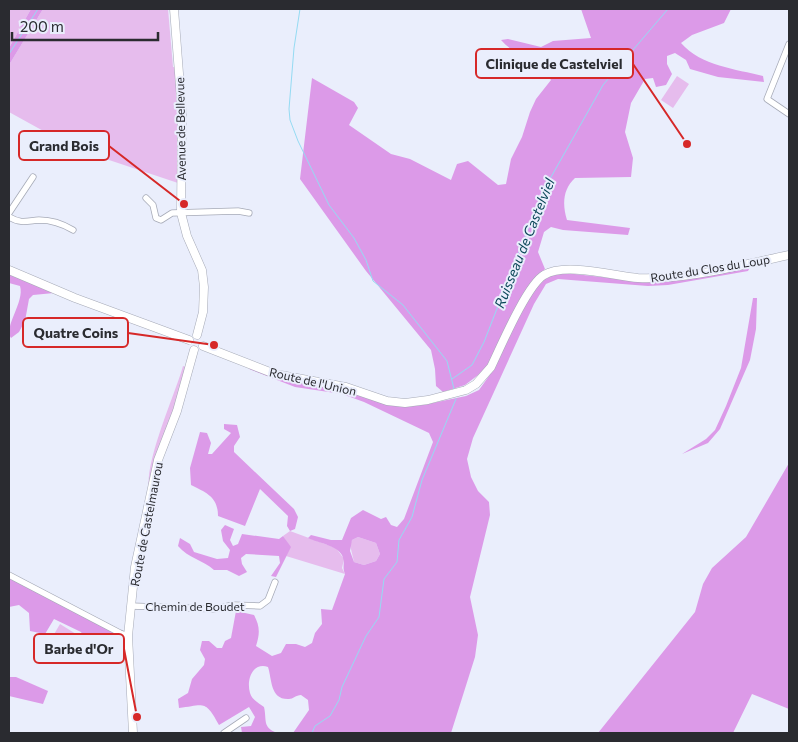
<svg xmlns="http://www.w3.org/2000/svg" width="798" height="742" font-family="Commissioner,sans-serif">
	<style>
		.green { fill: #e6bced }
		.forest { fill: #dc9ae8; fill-rule: evenodd }
		.lines { fill: none; stroke-linecap: round; stroke-linejoin: round }
		.stream { stroke: #95dbf3; stroke-width: 1 }
		.street-casing { stroke: #a6aab7; stroke-width: 7 }
		.secondary-casing { stroke: #a6aab7; stroke-width: 9 }
		.street { stroke: #fff; stroke-width: 5.5 }
		.secondary { stroke: #fff; stroke-width: 8 }
		.labels { text-anchor: middle; dominant-baseline: central; stroke-width: 4; stroke-linejoin: round; paint-order: stroke }
		.street-label { font-size: 12px; fill: #2a2b30; stroke: #eaeefc }
		.water-label { font-size: 14px; font-style: italic; fill: #0b4758; stroke: #eaeefc }
		.leader { fill: none; stroke: #d62828; stroke-width: 2 }
		.callout-dot { fill: #d62828; stroke: #eaeefc; stroke-width: 2 }
		.callout { fill: #eaeefc; stroke: #d62828; stroke-width: 2 }
		.callout-label { font-size: 14px; text-anchor: middle; font-weight: bold; fill: #2a2b30 }
	</style>
	<rect width="100%" height="100%" fill="#eaeefc"/>
	<g class="green">
		<path d="M9,9H31L9,48Z"/>
		<path d="M43,9H168L173,67H176L178,183L76,149L9,112V65Z"/>
		<path d="M677,76L689,84L673,108L661,100Z"/>
		<path d="M183,366L186,367L150,492C142,467 175,395 183,366Z"/>
		<path d="M290,531L336,548L344,559L342,568L345,574L286,556L290,547L283,536Z"/>
		<path d="M358,537L376,543L380,554L376,561L364,565L354,562L350,545L352,540Z"/>
		<path d="M60,624L84,639L76,651L53,636Z"/>
	</g>
	<g class="forest">
		<path d="M31,9H43L9,65V48Z"/>
		<path d="M581,9H731L724,23L692,35L681,43C701,66 736,69 763,76L764,82L718,77L690,69L686,60L675,53L667,56V64L672,74L666,85L656,87L653,78L645,79L631,103L625,132L633,158L631,177L575,178C563,189 562,204 567,220L630,228L628,235L563,230L551,227L544,232L538,252L545,269L529,285L486,369L465,385L443,392L436,386L435,369L431,350L366,271L300,179L312,78L354,102L358,108L349,125L391,154L410,159L451,180L457,164L468,161L498,185L506,184L511,159L522,137L530,112L536,99L551,80C539,61 516,57 501,40L508,39L541,47L553,41L591,38Z"/>
		<path d="M751,265L748,271L668,285L648,286L558,279L546,284L534,304L473,438L467,459L471,477L478,491L489,502L490,515L470,597L478,635L475,657L451,733H293L309,710L308,700L301,695C296,695 293,699 289,699C270,700 272,679 268,667C253,662 246,679 250,693C252,700 259,703 264,707C267,720 262,727 277,733H242L241,727L251,726L255,717L249,707L219,725C205,699 204,705 179,708L178,699L188,693L192,679L204,665L205,659L200,650L202,641H209L217,648H222L225,641L231,638L236,611L254,615C260,626 260,634 256,646L272,656L281,653L286,644H296L305,647L312,643L315,633L322,624L321,609L332,610L345,574C342,567 345,564 343,558C341,546 318,543 308,538L311,535L331,540H342L351,518L363,510L381,519L386,517L391,525L397,527L404,519L433,442L429,433L364,402L342,394L295,387L249,369L251,367L332,386L400,406L423,405L466,396L479,390L489,376L532,290L551,274L565,273L620,279ZM358,537L376,543L380,554L376,561L364,565L354,562L350,551L352,540Z"/>
		<path d="M9,274L54,293L33,295L29,299L25,321L19,332L11,338C3,327 25,302 20,286L9,283Z"/>
		<path d="M753,298H757L756,329L750,360L720,429L708,443L682,454L706,439L715,430L726,406L741,368Z"/>
		<path d="M224,424L237,425L240,437L234,446V452L294,509L298,517L295,529L290,531L287,526L288,516L260,489L245,526L218,516C218,497 207,493 191,485L190,468L200,432L207,433L211,443L208,454H212L231,433L224,429Z"/>
		<path d="M789,463V709L752,694L733,733H598L695,612L703,584L712,568L746,537Z"/>
		<path d="M225,525L234,529L230,540L233,546L238,544L242,534L279,539L283,536L291,547L276,577L271,576L280,563L279,556L246,554L241,558L242,564L247,572L239,576L227,570H214C203,560 188,558 178,546L180,538L190,544L194,552L217,559L228,558L230,550L223,541L221,530Z"/>
		<path d="M9,578L122,637L123,661L93,651L81,632L54,619L45,634L30,631L29,613L19,605L9,607Z"/>
		<path d="M9,677H16L48,691L43,704L9,696Z"/>
	</g>
	<g class="lines">
		<g class="stream">
			<path d="M300,9L294,48L289,109L290,120L298,141L329,205L354,238L366,260L373,281L403,305L447,361L454,389"/>
			<path d="M9,54L38,9"/>
			<path d="M452,379L472,365L484,342L542,193L603,85L668,9"/>
			<path d="M312,733L315,726L330,716L339,700L342,687L366,636L379,617L384,579L397,562L399,540L412,517L422,480L456,399"/>
		</g>
		<g class="street-casing">
			<g id="street">
				<path d="M789,44L767,99L789,114"/>
				<path d="M146,198L153,205L156,218L161,220L172,213L238,211L249,213"/>
				<path d="M9,213L33,177"/>
				<path d="M9,217C21,224 27,221 39,220C51,220 63,224 73,230"/>
				<path d="M9,575L120,633L128,636"/>
				<path d="M131,606L215,609L233,605L260,606L268,600L275,582"/>
				<path d="M224,733L246,718"/>
			</g>
		</g>
		<g class="secondary-casing">
			<g id="secondary">
				<path d="M174,9L182,112L181,213L187,236L202,270L204,287L203,312L197,335"/>
				<path d="M9,270L75,298L189,340"/>
				<path d="M203,346L275,374L346,387L387,401L405,403L428,400L466,390L476,384L491,367C501,346 527,285 544,275C565,262 614,276 638,278C688,280 741,265 789,255"/>
				<path d="M133,733L128,636L135,567L158,460L177,411L194,350"/>
			</g>
		</g>
		<use href="#street" class="street"/>
		<use href="#secondary" class="secondary"/>
	</g>
	<g class="labels">
		<g class="street-label">
			<text transform="translate(180 129) rotate(-91)">Avenue de Bellevue</text>
			<text transform="translate(710 268) rotate(-9)">Route du Clos du Loup</text>
			<text transform="translate(313 381) rotate(13)">Route de l'Union</text>
			<text transform="translate(146 524) rotate(-79)">Route de Castelmaurou</text>
			<text x="195" y="606">Chemin de Boudet</text>
		</g>
		<g class="water-label">
			<text transform="translate(524 243) rotate(-68)">Ruisseau de Castelviel</text>
		</g>
	</g>
	<path class="leader" d="M687 144L633 64M184 204L109 146M214 345L128 333M137 717L124 649"/>
	<g class="callout-dot">
		<circle cx="687" cy="144" r="5"/>
		<circle cx="184" cy="204" r="5"/>
		<circle cx="214" cy="345" r="5"/>
		<circle cx="137" cy="717" r="5"/>
	</g>
	<g class="callout">
		<rect x="476" y="49" width="157" height="29" rx="5"/>
		<rect x="19" y="131" width="90" height="29" rx="5"/>
		<rect x="23" y="318" width="105" height="29" rx="5"/>
		<rect x="34" y="634" width="90" height="29" rx="5"/>
	</g>
	<g class="callout-label">
		<text x="554" y="69">Clinique de Castelviel</text>
		<text x="64" y="151">Grand Bois</text>
		<text x="76" y="338">Quatre Coins</text>
		<text x="79" y="654">Barbe d'Or</text>
	</g>
	<rect width="798" height="742" fill="none" stroke="#2a2b30" stroke-width="20"/>
	<path d="M12 32v8h146v-8" fill="none" stroke="#2a2b30" stroke-width="2.5"/>
	<text x="20" y="32" font-size="15" fill="#2a2b30" stroke="#eaeefc" stroke-width="4" paint-order="stroke">200 m</text>
</svg>
